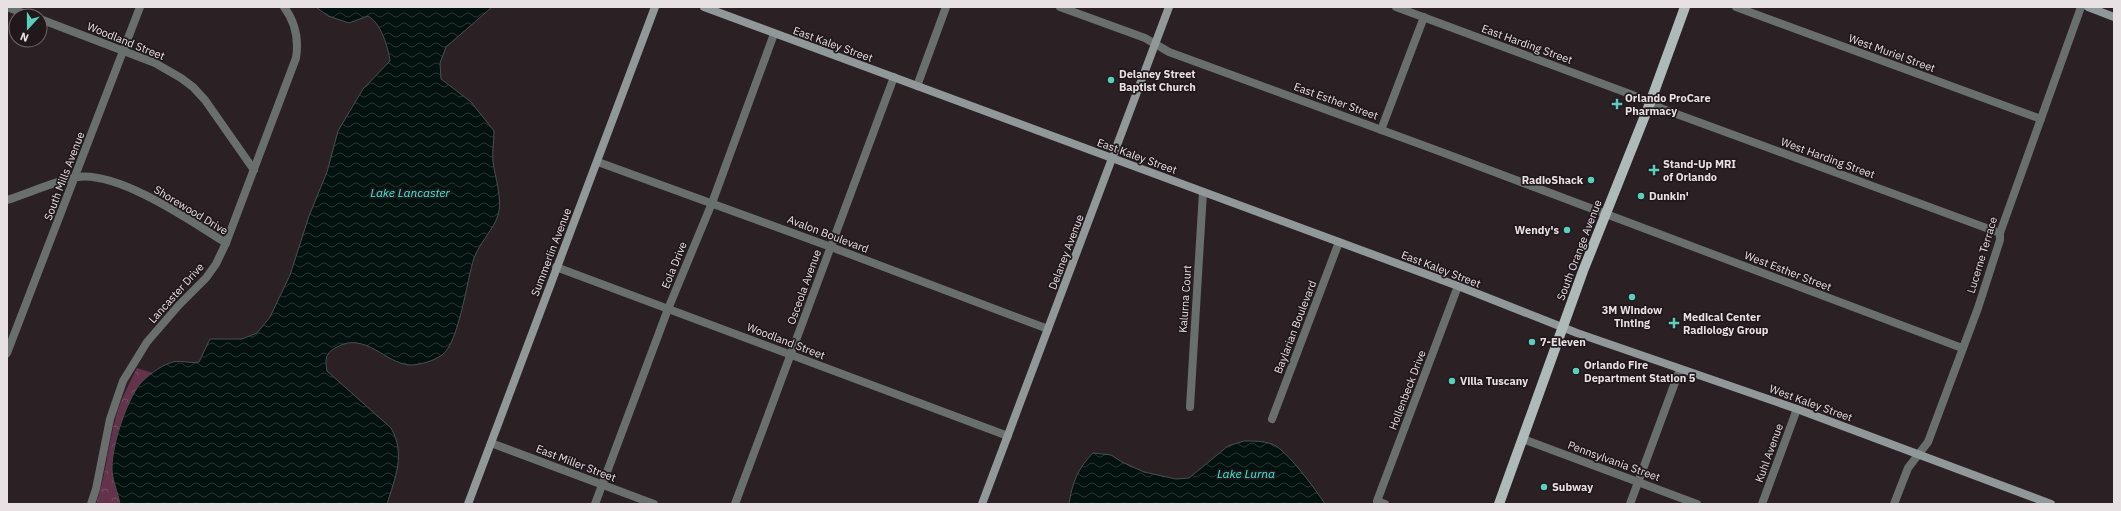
<svg xmlns="http://www.w3.org/2000/svg" width="2121" height="511" font-family="'IBM Plex Sans',sans-serif">
	<style>
		.forest { fill: url(#forest-crowns) }
		.water { fill: url(#water-waves); stroke: #48504f }
		.lines { fill: none; stroke-linecap: round; stroke-linejoin: round }
		.street { stroke: #696f6d; stroke-width: 8 }
		.secondary { stroke: #909997; stroke-width: 8 }
		.primary { stroke: #aebab8; stroke-width: 10 }
		.poi-dot { fill: #5bcebc; stroke: #21181c; stroke-width: 1.5 }
		.labels { text-anchor: middle; dominant-baseline: central; stroke-width: 3.5; stroke-linejoin: round; paint-order: stroke }
		.street-label { font-size: 11px; fill: #e8e1e4; stroke: #21181c }
		.poi-label { font-size: 11px; font-weight: bold; fill: #e8e1e4; stroke: #21181c; text-anchor: start }
		.water-label { font-size: 12px; font-style: italic; fill: #38edd5; stroke: #21181c }
	</style>
	<defs>
		<pattern id="forest-crowns" width="20" height="18" patternUnits="userSpaceOnUse"><rect width="20" height="18" fill="#64324b"/><path d="M2 6a3 3 0 1 1 6 0M12 15a3 3 0 1 1 6 0" fill="none" stroke="#7a4f65"/></pattern>
		<pattern id="water-waves" width="16" height="10" patternUnits="userSpaceOnUse"><rect width="16" height="10" fill="#04120f"/><path d="M0 5q4-4 8 0t8 0" fill="none" stroke="#293432"/></pattern>
	</defs>
	<rect width="100%" height="100%" fill="#2b2125"/>
	<path class="forest" d="M137,368L153,373L132,397L115,447L112,468L120,504H96C106,475 108,445 116,416C121,399 129,384 137,368Z"/>
	<g class="water">
		<path d="M316,7H492L446,47L440,63L441,79L471,102L494,131C494,141 492,152 493,162C495,177 503,201 498,215C494,229 480,242 474,258C467,279 459,343 442,355C433,361 421,365 410,365C386,364 365,331 337,347C325,353 325,359 327,371L391,428C406,454 395,478 387,504H120C118,492 112,480 112,468C112,445 126,402 140,384C146,377 160,366 170,363C179,359 189,364 199,362L210,339H242L257,333L270,317L290,275L309,216L327,172L338,131L363,89L390,61C388,47 381,23 368,16L349,23L328,16Z"/>
		<path d="M1244,441C1254,441 1263,441 1272,444C1286,449 1316,490 1325,504H1069C1072,483 1078,468 1093,453L1111,455L1122,462L1144,472L1176,479L1189,478L1228,446Z"/>
	</g>
	<g class="lines">
		<g class="street">
			<path d="M7,7L31,16"/>
			<path d="M1060,7L1145,38L1169,52L1444,153L1962,348"/>
			<path d="M1396,7L1638,97L1663,109L2000,233"/>
			<path d="M1736,7L2041,119"/>
			<path d="M40,19L155,63L181,78L193,87L205,100L254,170"/>
			<path d="M917,86L946,7"/>
			<path d="M1381,130L1424,17"/>
			<path d="M598,162L831,247L1048,329"/>
			<path d="M7,200C26,194 58,180 77,177C119,171 191,221 226,243"/>
			<path d="M556,267L1008,436"/>
			<path d="M7,353L140,7"/>
			<path d="M1190,407L1203,192"/>
			<path d="M1272,419L1339,242"/>
			<path d="M1523,439L1697,504"/>
			<path d="M491,443L654,504"/>
			<path d="M91,504L96,489L110,419L123,381L147,342L179,305L206,278L216,264L226,243L296,58C299,39 296,23 284,7"/>
			<path d="M595,504L668,309L712,203L774,34"/>
			<path d="M735,504L894,77"/>
			<path d="M1385,504L1377,501L1458,286"/>
			<path d="M1630,504L1680,369"/>
			<path d="M1762,504L1797,409"/>
			<path d="M1894,504L1908,468L1928,442L1978,308L2000,240V233L2081,7"/>
		</g>
		<g class="secondary">
			<path d="M704,7L1458,286L1577,333L1797,409L2051,504"/>
			<path d="M2088,7L2114,17"/>
			<path d="M468,504L655,7"/>
			<path d="M982,504L1169,7"/>
		</g>
		<path class="primary" d="M1499,504L1583,271L1650,103L1685,7"/>
	</g>
	<g class="poi-dot">
		<circle cx="1111" cy="80" r="4"/>
		<path d="M1615 98h4v4h4v4h-4v4h-4v-4h-4v-4h4z"/>
		<path d="M1652 164h4v4h4v4h-4v4h-4v-4h-4v-4h4z"/>
		<circle cx="1591" cy="180" r="4"/>
		<circle cx="1641" cy="196" r="4"/>
		<circle cx="1567" cy="230" r="4"/>
		<circle cx="1632" cy="297" r="4"/>
		<path d="M1672 317h4v4h4v4h-4v4h-4v-4h-4v-4h4z"/>
		<circle cx="1532" cy="342" r="4"/>
		<circle cx="1576" cy="371" r="4"/>
		<circle cx="1452" cy="381" r="4"/>
		<circle cx="1544" cy="487" r="4"/>
	</g>
	<g class="labels">
		<g class="street-label">
			<text transform="translate(126 41) rotate(22)">Woodland Street</text>
			<text transform="translate(833 44) rotate(20)">East Kaley Street</text>
			<text transform="translate(1527 44) rotate(20)">East Harding Street</text>
			<text transform="translate(1892 53) rotate(20)">West Muriel Street</text>
			<text transform="translate(1336 101) rotate(20)">East Esther Street</text>
			<text transform="translate(1137 156) rotate(20)">East Kaley Street</text>
			<text transform="translate(1828 158) rotate(20)">West Harding Street</text>
			<text transform="translate(64 176) rotate(-69)">South Mills Avenue</text>
			<text transform="translate(191 210) rotate(31)">Shorewood Drive</text>
			<text transform="translate(828 234) rotate(21)">Avalon Boulevard</text>
			<text transform="translate(1579 250) rotate(-69)">South Orange Avenue</text>
			<text transform="translate(551 252) rotate(-69)">Summerlin Avenue</text>
			<text transform="translate(1066 252) rotate(-69)">Delaney Avenue</text>
			<text transform="translate(1982 255) rotate(-73)">Lucerne Terrace</text>
			<text transform="translate(674 265) rotate(-68)">Eola Drive</text>
			<text transform="translate(1441 269) rotate(21)">East Kaley Street</text>
			<text transform="translate(1788 271) rotate(21)">West Esther Street</text>
			<text transform="translate(804 287) rotate(-70)">Osceola Avenue</text>
			<text transform="translate(176 293) rotate(-48)">Lancaster Drive</text>
			<text transform="translate(1185 299) rotate(-86)">Kalurna Court</text>
			<text transform="translate(1295 327) rotate(-69)">Baylarian Boulevard</text>
			<text transform="translate(786 341) rotate(21)">Woodland Street</text>
			<text transform="translate(1407 390) rotate(-69)">Hollenbeck Drive</text>
			<text transform="translate(1811 403) rotate(20)">West Kaley Street</text>
			<text transform="translate(1769 453) rotate(-70)">Kuhl Avenue</text>
			<text transform="translate(1614 461) rotate(20)">Pennsylvania Street</text>
			<text transform="translate(576 463) rotate(21)">East Miller Street</text>
		</g>
		<g class="poi-label">
			<text x="1119" y="74">Delaney Street<tspan x="1119" dy="13">Baptist Church</tspan></text>
			<text x="1625" y="98">Orlando ProCare<tspan x="1625" dy="13">Pharmacy</tspan></text>
			<text x="1663" y="164">Stand-Up MRI<tspan x="1663" dy="13">of Orlando</tspan></text>
			<text x="1583" y="180" text-anchor="end">RadioShack</text>
			<text x="1649" y="196">Dunkin'</text>
			<text x="1559" y="230" text-anchor="end">Wendy's</text>
			<text x="1632" y="310" text-anchor="middle">3M Window<tspan x="1632" dy="13">Tinting</tspan></text>
			<text x="1683" y="317">Medical Center<tspan x="1683" dy="13">Radiology Group</tspan></text>
			<text x="1540" y="342">7-Eleven</text>
			<text x="1584" y="365">Orlando Fire<tspan x="1584" dy="13">Department Station 5</tspan></text>
			<text x="1460" y="381">Villa Tuscany</text>
			<text x="1552" y="487">Subway</text>
		</g>
		<g class="water-label">
			<text x="410" y="192">Lake Lancaster</text>
			<text x="1246" y="473">Lake Lurna</text>
		</g>
	</g>
	<rect width="2121" height="511" fill="none" stroke="#e8e1e4" stroke-width="16"/>
	<g transform="translate(28 28) rotate(201)"><circle r="19" fill="#21181c" stroke="#71686c"/>
	<path d="M0-3L7 15L0 10L-7 15Z" fill="#5bcebc"/>
	<text y="-6" font-size="11" font-weight="bold" text-anchor="middle" fill="#e8e1e4">N</text>
	</g>
</svg>
